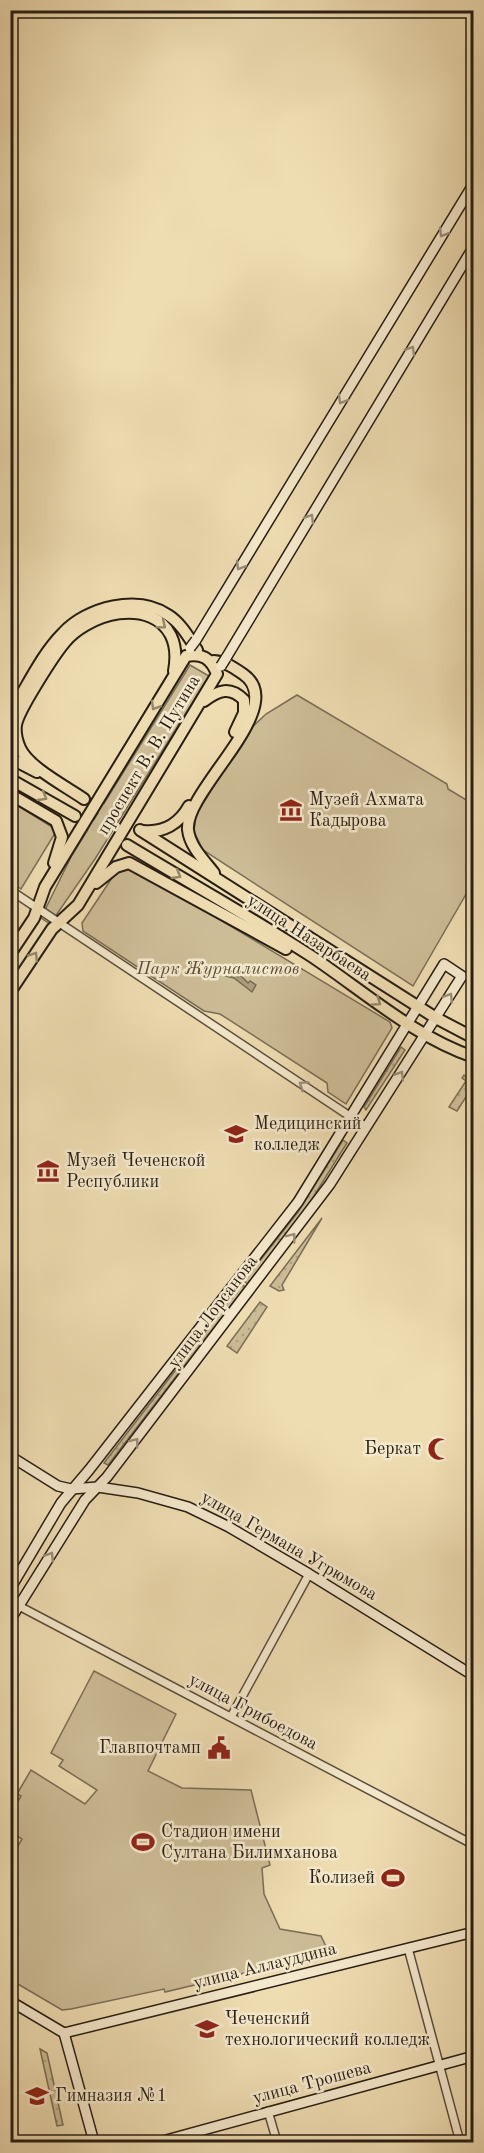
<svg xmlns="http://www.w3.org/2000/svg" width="484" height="2153" font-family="'Old Standard TT',serif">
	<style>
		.grass { fill: url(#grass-dots); stroke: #7a6e56; stroke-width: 1.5 }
		.green { fill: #cdbd97; stroke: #7a6e56; stroke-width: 1.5 }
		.water { fill: #ab9c7c; stroke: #776a52; stroke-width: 1.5 }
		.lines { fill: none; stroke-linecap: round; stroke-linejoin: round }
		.primary-tunnel { stroke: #c7b792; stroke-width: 10; stroke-dasharray: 10 5; stroke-linecap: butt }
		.street-casing { stroke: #5a4e3c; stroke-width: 10 }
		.secondary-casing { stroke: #281e14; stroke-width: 12 }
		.primary-casing { stroke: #281e14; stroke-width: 14 }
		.street { stroke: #f5e9cd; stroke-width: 7 }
		.secondary { stroke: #f5e9cd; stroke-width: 9 }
		.primary { stroke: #efddb2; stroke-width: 10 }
		.secondary-bridge-casing { stroke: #281e14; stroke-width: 12; stroke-linecap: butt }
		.secondary-bridge { stroke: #f5e9cd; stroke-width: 9 }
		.oneway { stroke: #998e7a }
		.oneway2 { stroke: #95876b }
		.labels { text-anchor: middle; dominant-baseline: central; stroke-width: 5; stroke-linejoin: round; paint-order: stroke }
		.street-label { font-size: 18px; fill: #281e14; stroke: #f5e9cd }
		.poi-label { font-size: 18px; fill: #281e14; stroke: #f5e9cd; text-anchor: start }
		.park-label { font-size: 18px; font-style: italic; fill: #5a4e3b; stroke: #f5e9cd }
	</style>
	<defs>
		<pattern id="grass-dots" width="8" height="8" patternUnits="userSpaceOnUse" patternTransform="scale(1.5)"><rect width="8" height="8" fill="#cdbd97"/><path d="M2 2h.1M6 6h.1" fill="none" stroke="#b0a281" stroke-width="1.8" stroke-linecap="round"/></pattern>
	</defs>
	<rect width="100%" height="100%" fill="#efddb2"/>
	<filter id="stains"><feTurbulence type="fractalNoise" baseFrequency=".00333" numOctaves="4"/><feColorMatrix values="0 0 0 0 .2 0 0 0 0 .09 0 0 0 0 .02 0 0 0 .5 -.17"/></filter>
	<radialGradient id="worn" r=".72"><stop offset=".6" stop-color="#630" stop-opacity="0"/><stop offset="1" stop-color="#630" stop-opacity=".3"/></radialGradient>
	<g class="grass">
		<path d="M401,1047L405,1050L366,1110L364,1107Z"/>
		<path d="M464,1075L473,1081V1086L457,1111L449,1107L466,1081L462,1078Z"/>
		<path d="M343,1140L347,1143L302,1215L248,1284L244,1281L298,1212Z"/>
		<path d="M322,1218L282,1285L284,1290L279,1291L270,1286Z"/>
		<path d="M242,1284L245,1287L108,1465L104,1463Z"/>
		<path d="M260,1302L267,1307L237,1353L227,1346Z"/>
		<path d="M40,2049L47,2053L63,2125L57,2126Z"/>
	</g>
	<g class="green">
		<path d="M190,665L209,676L95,859L50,924L41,918L72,855Z"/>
		<path d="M297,695L447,784L448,789L473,804V882L413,986L203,850L194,832L196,815L246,733L266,714Z"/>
		<path d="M10,801L57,830L21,889L11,882Z"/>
		<path d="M124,865L146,875L390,1022L392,1028L346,1104L328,1092L327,1083L220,1014L204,1011L83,931L82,923L120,866Z"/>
		<path d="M94,1671L176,1714L148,1771L182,1788L251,1790L270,1865L262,1868L264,1894L280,1929L321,1936L329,1953L165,1992L164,1989L71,2009L62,2010L11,1980V1858L22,1839L11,1832V1813L21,1796L17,1794L31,1770L85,1804L97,1790L59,1766L63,1760L51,1753Z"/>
	</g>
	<path class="water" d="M230,968L238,977L240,975L248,983L250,981L256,985L252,992L234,978L225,976Z"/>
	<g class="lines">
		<g class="primary-tunnel">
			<path d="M84,799L140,830"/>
			<path d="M75,816L127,845"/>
		</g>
		<g class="street-casing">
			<g id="street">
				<path d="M10,890L366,1127"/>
				<path d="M19,1606L474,1845"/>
				<path d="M231,1717L309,1574"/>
				<path d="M408,1948L460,2142"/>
				<path d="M268,2111L277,2142"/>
			</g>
		</g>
		<g class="secondary-casing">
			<g id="secondary">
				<path d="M196,640L474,183"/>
				<path d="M226,658L474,246"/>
				<path d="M10,1456L58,1486L71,1489L98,1487L138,1493L188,1507L229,1527L309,1574L474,1676"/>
				<path d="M10,1589L61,1503L89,1470L298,1202L444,964L462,976L330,1184L107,1477L85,1500L10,1620"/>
				<path d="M10,2001L64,2033"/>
				<path d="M64,2033L474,1932"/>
				<path d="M64,2033L94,2142"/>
				<path d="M159,2142L474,2056"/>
			</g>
		</g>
		<g class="primary-casing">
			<g id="primary">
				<path d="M214,661C226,662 233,667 243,674C291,707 184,790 188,830C190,847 205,861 214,873"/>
				<path d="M204,701C219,690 230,686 244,700V713L235,732"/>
				<path d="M10,714C27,687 41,655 63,633C87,607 138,594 168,615C181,623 189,638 197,650"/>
				<path d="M10,758L37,772"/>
				<path d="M10,779L75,816"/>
				<path d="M10,794L56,821L62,837L54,863"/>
				<path d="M84,799C67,787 28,767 20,748C17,741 15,732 16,725C18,711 54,655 65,642C70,636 79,629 86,625C128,600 185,612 174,671"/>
				<path d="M140,830L436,1018L474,1038"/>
				<path d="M143,831C163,833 179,824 189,806"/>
				<path d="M127,845C188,882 251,917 311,956C362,990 416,1038 474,1057"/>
				<path d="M96,883L116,867L129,863L286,949"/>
				<path d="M10,954L34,918L45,887L186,656C202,653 211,658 217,674L78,905L52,929L10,992"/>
			</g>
		</g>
		<use href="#street" class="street"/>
		<use href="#secondary" class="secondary"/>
		<use href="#primary" class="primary"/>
		<g class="secondary-bridge-casing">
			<g id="secondary-bridge">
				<path d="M190,648L196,640"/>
				<path d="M221,666L226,658"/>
			</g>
		</g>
		<use href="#secondary-bridge" class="secondary-bridge"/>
	</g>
	<defs><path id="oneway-chevron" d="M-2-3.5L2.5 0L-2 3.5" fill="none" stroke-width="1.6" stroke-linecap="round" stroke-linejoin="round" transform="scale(1.5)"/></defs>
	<g class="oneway">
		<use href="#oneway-chevron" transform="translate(443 233) rotate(121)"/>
		<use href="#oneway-chevron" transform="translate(411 350) rotate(-59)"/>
		<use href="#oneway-chevron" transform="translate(342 400) rotate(121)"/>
		<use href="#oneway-chevron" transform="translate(310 518) rotate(-59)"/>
		<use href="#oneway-chevron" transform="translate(240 566) rotate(121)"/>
		<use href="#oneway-chevron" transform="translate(449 997) rotate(-58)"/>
		<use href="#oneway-chevron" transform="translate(400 1075) rotate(-58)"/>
		<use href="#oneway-chevron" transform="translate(303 1085) rotate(-146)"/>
		<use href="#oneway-chevron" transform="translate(292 1237) rotate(-52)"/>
		<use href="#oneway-chevron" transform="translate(135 1442) rotate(-52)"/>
		<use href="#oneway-chevron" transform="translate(50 1556) rotate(-58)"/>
	</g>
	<g class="oneway2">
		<use href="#oneway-chevron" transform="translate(162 625) rotate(39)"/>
		<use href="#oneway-chevron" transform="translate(155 706) rotate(121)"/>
		<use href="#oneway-chevron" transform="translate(43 797) rotate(30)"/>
		<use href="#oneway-chevron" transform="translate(177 875) rotate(31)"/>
		<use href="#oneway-chevron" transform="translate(34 956) rotate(-57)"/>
		<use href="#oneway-chevron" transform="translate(377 1002) rotate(34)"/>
	</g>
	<defs>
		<g id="museum-bare" transform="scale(1.8)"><path d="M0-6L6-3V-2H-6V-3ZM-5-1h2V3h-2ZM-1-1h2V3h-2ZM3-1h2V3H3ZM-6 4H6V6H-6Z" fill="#8f2418" stroke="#f5e9cd" stroke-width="2.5" paint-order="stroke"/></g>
		<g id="university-bare" transform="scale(1.8)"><path d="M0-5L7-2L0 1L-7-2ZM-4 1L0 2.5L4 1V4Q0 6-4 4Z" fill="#8f2418" stroke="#f5e9cd" stroke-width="2.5" paint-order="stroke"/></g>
		<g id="mosque-bare" transform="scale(1.8)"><path d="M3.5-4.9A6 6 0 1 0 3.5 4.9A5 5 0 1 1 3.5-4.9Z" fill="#8f2418" stroke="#f5e9cd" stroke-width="2.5" paint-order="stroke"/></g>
		<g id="civic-bare" transform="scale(1.8)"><path d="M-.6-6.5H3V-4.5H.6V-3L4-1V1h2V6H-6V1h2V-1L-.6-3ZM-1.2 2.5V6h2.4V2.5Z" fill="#8f2418" stroke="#f5e9cd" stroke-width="2.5" paint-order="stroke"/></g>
		<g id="stadium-bare" transform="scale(1.8)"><path d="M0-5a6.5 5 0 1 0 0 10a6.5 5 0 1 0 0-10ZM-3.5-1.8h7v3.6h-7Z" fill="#8f2418" stroke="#f5e9cd" stroke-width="2.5" paint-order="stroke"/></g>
		<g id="school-bare" transform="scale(1.8)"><path d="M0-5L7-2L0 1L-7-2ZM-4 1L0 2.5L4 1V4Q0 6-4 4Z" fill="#8f2418" stroke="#f5e9cd" stroke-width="2.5" paint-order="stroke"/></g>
	</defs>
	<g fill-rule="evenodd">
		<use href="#museum-bare" x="291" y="810"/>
		<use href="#university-bare" x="236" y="1134"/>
		<use href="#museum-bare" x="48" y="1171"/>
		<use href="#mosque-bare" x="439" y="1449"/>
		<use href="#civic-bare" x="219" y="1748"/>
		<use href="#stadium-bare" x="143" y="1842"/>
		<use href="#stadium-bare" x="393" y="1878"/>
		<use href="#university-bare" x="207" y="2029"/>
		<use href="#school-bare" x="37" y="2096"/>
	</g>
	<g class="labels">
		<g class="street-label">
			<text transform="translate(149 755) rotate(-59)">проспект В. В. Путина</text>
			<text transform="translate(309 938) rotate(33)">улица Назарбаева</text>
			<text transform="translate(213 1312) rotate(-53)">улица Лорсанова</text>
			<text transform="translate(289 1546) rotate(30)">улица Германа Угрюмова</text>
			<text transform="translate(253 1712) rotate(28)">улица Грибоедова</text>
			<text transform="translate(265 1966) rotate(-14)">улица Аллауддина</text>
			<text transform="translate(312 2083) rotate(-15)">улица Трошева</text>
		</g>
		<g class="poi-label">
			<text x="309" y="800">Музей Ахмата<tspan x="309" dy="21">Кадырова</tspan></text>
			<text x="254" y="1124">Медицинский<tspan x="254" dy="21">колледж</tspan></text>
			<text x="66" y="1161">Музей Чеченской<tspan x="66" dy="21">Республики</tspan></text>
			<text x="421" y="1449" text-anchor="end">Беркат</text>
			<text x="201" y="1748" text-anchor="end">Главпочтамп</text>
			<text x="161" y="1832">Стадион имени<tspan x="161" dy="21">Султана Билимханова</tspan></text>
			<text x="375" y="1878" text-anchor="end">Колизей</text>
			<text x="225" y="2019">Чеченский<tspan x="225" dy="21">технологический колледж</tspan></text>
			<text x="55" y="2096">Гимназия №1</text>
		</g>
		<g class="park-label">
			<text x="218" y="969">Парк Журналистов</text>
		</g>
	</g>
	<rect width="484" height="2153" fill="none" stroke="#efddb2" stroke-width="36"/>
	<rect x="12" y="12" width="460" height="2129" fill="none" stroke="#281e14" stroke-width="3"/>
	<rect x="18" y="18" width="448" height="2117" fill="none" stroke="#281e14" stroke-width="1.5"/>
	<rect width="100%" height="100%" filter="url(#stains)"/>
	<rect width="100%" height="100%" fill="url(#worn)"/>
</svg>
